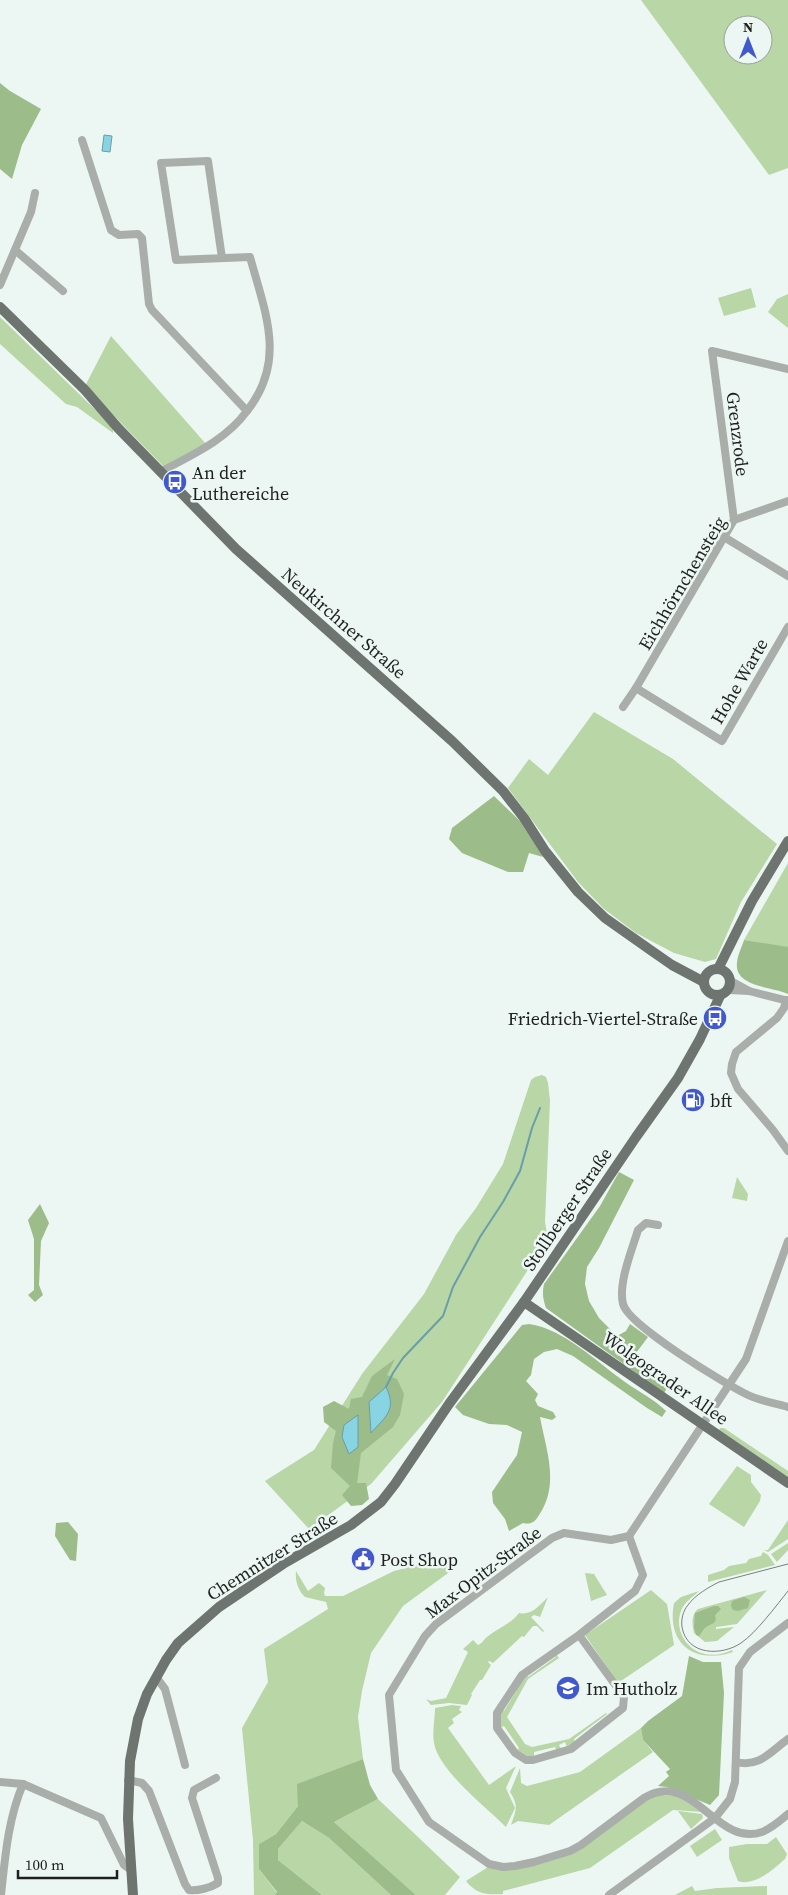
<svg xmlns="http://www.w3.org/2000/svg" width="788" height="1895" font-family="'Source Serif 4',serif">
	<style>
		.green { fill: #b8d6a6; fill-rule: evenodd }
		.forest { fill: #9cbc8a }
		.water { fill: #89d4e3; stroke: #699ea8 }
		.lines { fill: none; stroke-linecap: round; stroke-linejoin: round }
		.stream { stroke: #699ea8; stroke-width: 2 }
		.minor { stroke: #aaaeab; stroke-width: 8 }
		.major { stroke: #6e7470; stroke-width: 10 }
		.tram { stroke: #79807d; stroke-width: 1 }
		.labels { text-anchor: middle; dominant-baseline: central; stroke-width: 5; stroke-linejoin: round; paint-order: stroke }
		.street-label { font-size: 18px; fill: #1d201f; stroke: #ecf7f3 }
		.poi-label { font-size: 18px; fill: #1d201f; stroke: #ecf7f3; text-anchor: start }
	</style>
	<rect width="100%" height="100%" fill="#ecf7f3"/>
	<g class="green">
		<path d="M641,0H788V168L769,175ZM733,25H763V55H733Z"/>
		<path d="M751,288L756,307L724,316L718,298Z"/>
		<path d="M788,294V328L768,312L777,299Z"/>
		<path d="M0,317L113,427V433L77,407L66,404L0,344Z"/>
		<path d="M111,336L206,444L163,466L85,386Z"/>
		<path d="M594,712L673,759L777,844L741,902L716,959L705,962L674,953L636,933L604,909L578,882L508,788L529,759L548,775Z"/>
		<path d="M788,863V948L744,940Z"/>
		<path d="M542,1075L546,1077L548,1083L550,1101L545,1222L548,1239L442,1402L371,1484L309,1529L265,1481L314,1450L362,1374L424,1294L456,1235L476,1208L503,1164L531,1080L535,1077Z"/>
		<path d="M737,1177L748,1194L747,1201L732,1198Z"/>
		<path d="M720,1428H724L788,1471V1477L719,1430Z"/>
		<path d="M737,1466L751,1475V1482L761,1495L760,1501L744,1527L709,1504Z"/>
		<path d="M788,1520V1539L768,1552L764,1550H768Z"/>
		<path d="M788,1543V1550L777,1562L771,1554Z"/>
		<path d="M763,1552L768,1555L775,1565L708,1582V1575L724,1570L729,1566L746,1563L749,1559L761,1556Z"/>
		<path d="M444,1558L459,1565L403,1606L371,1653L362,1691L358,1717L363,1759L298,1784V1806L276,1834L259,1844V1869L277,1893L275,1895H254L253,1840L242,1728L268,1682L264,1649L328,1609L326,1602L305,1597C298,1590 295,1581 296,1571L308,1591L319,1583L325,1588L324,1593L325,1596H343L394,1571Z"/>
		<path d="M585,1573L594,1574L607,1595L591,1601Z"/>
		<path d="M651,1590L667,1604L674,1645L618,1683L585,1635Z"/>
		<path d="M767,1590L737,1624L716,1627V1629L734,1627L717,1641L705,1642L694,1633C692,1624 691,1615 698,1609Z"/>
		<path d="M699,1591C693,1597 684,1602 681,1611C674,1629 686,1650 705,1654C714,1656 724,1654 732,1650L733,1652C695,1665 666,1644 674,1603L681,1597Z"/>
		<path d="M548,1597L540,1617L534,1615L531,1617L544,1631L543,1632L537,1626H533L524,1637L522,1636L493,1663L489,1661L488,1662L491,1665L482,1680H480L471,1694L472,1695L467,1705L449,1703L431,1705L426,1699L431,1701L446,1698L468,1652L463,1649L473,1640L478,1645C483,1643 483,1640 487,1637C498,1628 511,1624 519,1613C531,1616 540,1605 548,1597Z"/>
		<path d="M555,1653L559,1658L528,1679L507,1717L525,1744L532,1747L569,1739L606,1713L607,1714L574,1739L575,1742L567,1747L565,1742L559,1745L561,1749L557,1751L555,1747L534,1752V1757L527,1756L517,1750L519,1748L504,1726L500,1728L498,1716L501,1709L504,1711L517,1690L514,1688L526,1674L528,1677L556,1657L554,1654Z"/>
		<path d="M452,1705L461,1706L459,1710L462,1712L452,1719L454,1723L448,1728L489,1785L516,1766L506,1788L515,1808L506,1827C486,1807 439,1771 434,1743C432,1732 435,1719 435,1708Z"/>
		<path d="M641,1728L643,1740L653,1752L549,1825L518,1821L511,1825C516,1810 519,1806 510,1792L520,1768L521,1783L527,1786L580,1772Z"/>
		<path d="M657,1795L678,1796L702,1812L673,1810L590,1868L503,1891V1894C487,1895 476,1894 466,1881L488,1867C506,1872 519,1869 537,1863C557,1857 577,1852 594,1840C615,1825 633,1804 657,1795Z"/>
		<path d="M378,1799L460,1877L445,1895H416L334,1822Z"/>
		<path d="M678,1811L702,1814L703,1818L691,1829Z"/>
		<path d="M302,1821L329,1838L391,1895H322L278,1860V1849Z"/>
		<path d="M715,1829L722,1840L697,1857L690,1846Z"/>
		<path d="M776,1837L787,1854L785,1859C774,1869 754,1887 738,1881L729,1858V1847L747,1844H767Z"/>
		<path d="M692,1886L695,1891L717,1888L767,1886V1895H675Z"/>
	</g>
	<g class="forest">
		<path d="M0,83L10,91L41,109L22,145L12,179L0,169Z"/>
		<path d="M494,796L520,821L543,857L529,853L523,872H508L462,853L449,839L452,828Z"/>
		<path d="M744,940L788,947V994C773,987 734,987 737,963C737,956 742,947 744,940Z"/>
		<path d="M619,1172L634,1180L599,1248L587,1267L585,1284L589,1301L599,1318L617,1336L626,1331L630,1324L648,1337L630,1361L667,1388L664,1393L546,1308C543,1299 542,1293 544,1284L600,1206Z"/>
		<path d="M40,1204L49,1223L41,1241L39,1285L43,1295L35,1302L28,1295L34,1290V1239L28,1220Z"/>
		<path d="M529,1324C564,1329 597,1362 625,1382C639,1392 654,1399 666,1411L662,1417L647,1408L573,1356L557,1349L544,1352L534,1359L531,1375L526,1381L538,1394L535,1400L538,1406L553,1412L556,1417L552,1420L540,1417C546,1450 560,1484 539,1515C535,1522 531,1525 523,1523L509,1531L505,1519L493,1503L492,1492L517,1455L522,1432L507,1425L489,1424L463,1415L455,1407L522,1325Z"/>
		<path d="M395,1359L387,1375L397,1379L404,1394L400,1415L393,1427L361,1453L357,1483H366L369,1499L362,1505L351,1506L342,1495L350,1486L331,1468L333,1443L336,1431L324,1422L323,1407L334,1401L349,1409L351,1399L362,1397L372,1376Z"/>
		<path d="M68,1522L78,1534L76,1561L70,1560L55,1536L56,1523Z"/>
		<path d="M744,1597L750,1600L748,1608L738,1611L733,1610L731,1606L732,1601Z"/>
		<path d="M714,1606H718L721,1609L715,1615C718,1625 710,1623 704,1629C702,1631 701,1634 699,1636L696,1635L694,1627L695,1613Z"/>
		<path d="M689,1656L703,1662H721L724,1693L719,1795L710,1805L667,1787L658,1786L669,1776L666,1772L670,1769L643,1740L641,1728L648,1721L682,1696Z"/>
		<path d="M363,1759L370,1785L378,1799L334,1822L416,1895H391L329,1838L302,1821L278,1849V1860L322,1895H275L277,1892L259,1869V1844L276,1834L298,1806L297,1784Z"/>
	</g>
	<g class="water">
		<path d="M104,135L112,136L110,152L102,151Z"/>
		<path d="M386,1387C397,1410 386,1416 371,1433L369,1402Z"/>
		<path d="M358,1415V1447L349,1454L342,1437L344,1425Z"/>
	</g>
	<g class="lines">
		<path class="stream" d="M386,1387L393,1373L403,1358L443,1316L453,1287L480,1237L503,1202L520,1171L532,1128L540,1108"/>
		<g class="minor">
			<path d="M82,140L111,230L119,235L138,234L142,238L149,304L152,310L247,411C226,440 192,455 160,472"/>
			<path d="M15,250L63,291"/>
			<path d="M222,258L208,161L161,163L176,260L250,257C265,312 287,361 247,411"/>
			<path d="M0,285L31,212L35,193"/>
			<path d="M734,520L712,351L788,369"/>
			<path d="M724,537L788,576"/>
			<path d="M636,688L722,741L788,627"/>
			<path d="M623,707L636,688L734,520L788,501"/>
			<path d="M731,981L749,991"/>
			<path d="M729,990L749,991L788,1001"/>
			<path d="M786,1000L784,1008L777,1018L736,1052L732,1064L731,1073L738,1089L773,1130L788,1151"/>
			<path d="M658,1225L646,1223L638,1230C632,1250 618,1283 623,1304C628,1325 725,1384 748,1395C760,1401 775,1403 788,1407"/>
			<path d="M788,1241L746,1359L629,1536L611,1540L564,1533L552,1538L436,1624L425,1636L389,1695L396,1770L429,1822L489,1864L503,1867L515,1866L534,1862L570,1851L581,1845L644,1798C693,1768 716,1848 762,1832C772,1828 780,1821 788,1814"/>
			<path d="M579,1635L624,1697L623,1708L571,1749L533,1760H526L515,1753L497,1728V1713L522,1675L579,1635L635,1591L643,1575L629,1536"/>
			<path d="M156,1677L165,1689L185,1765"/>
			<path d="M736,1762C759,1768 770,1752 788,1739"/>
			<path d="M128,1780L142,1783L149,1791L185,1884L189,1890C198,1891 210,1888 218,1883V1878L192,1798L194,1790L216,1778"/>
			<path d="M0,1782L23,1784L101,1818L124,1865L131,1870"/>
			<path d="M1,1895C5,1858 8,1819 23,1784"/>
			<path d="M609,1895L715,1818L730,1799L735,1782L739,1668L750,1652L788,1623"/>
		</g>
		<g class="major">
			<path d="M0,307L85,390L118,428L236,549L452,741L503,791L524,818L545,851L578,892L605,918L649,949L672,965L704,982"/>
			<circle cx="717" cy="982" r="13"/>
			<path d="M718,969L752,901L788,841"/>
			<path d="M524,1302L788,1483"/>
			<path d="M133,1895L128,1819L130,1761L138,1719L147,1694L166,1660L178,1643L219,1607L283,1564L351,1525L381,1502L395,1484L449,1404L524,1302L636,1137L678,1078L700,1039L720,996"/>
		</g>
		<path class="tram" d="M788,1564L719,1582C709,1587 695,1595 688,1605C683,1611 681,1619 682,1627C687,1656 722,1656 741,1643C756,1633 776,1606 788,1591"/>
	</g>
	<defs>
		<g id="bus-disc" transform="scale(1.25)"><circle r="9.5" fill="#4159cc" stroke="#ecf7f3"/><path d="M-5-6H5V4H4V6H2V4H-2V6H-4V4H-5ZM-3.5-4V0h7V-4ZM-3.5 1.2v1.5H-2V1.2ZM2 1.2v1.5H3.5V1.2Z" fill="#fff"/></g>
		<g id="fuel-disc" transform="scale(1.25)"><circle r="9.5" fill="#4159cc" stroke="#ecf7f3"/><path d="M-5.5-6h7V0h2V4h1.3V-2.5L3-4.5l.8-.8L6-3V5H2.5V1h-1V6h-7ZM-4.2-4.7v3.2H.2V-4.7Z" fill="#fff"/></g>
		<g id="civic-disc" transform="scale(1.25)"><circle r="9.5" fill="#4159cc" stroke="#ecf7f3"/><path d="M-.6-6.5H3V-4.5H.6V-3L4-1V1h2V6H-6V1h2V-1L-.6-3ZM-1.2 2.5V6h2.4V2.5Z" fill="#fff"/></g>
		<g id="school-disc" transform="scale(1.25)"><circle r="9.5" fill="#4159cc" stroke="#ecf7f3"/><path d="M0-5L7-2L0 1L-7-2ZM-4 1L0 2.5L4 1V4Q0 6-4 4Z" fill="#fff"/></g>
	</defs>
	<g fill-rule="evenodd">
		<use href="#bus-disc" x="175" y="482"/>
		<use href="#bus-disc" x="715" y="1018"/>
		<use href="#fuel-disc" x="693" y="1100"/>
		<use href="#civic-disc" x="363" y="1559"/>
		<use href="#school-disc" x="568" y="1688"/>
	</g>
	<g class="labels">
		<g class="street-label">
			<text transform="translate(738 434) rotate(83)">Grenzrode</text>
			<text transform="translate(682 583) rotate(-59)">Eichhörnchensteig</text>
			<text transform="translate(344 623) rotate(41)">Neukirchner Straße</text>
			<text transform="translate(739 681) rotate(-60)">Hohe Warte</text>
			<text transform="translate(567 1209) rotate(-56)">Stollberger Straße</text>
			<text transform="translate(666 1378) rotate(35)">Wolgograder Allee</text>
			<text transform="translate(272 1556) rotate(-32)">Chemnitzer Straße</text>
			<text transform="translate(483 1572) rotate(-37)">Max-Opitz-Straße</text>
		</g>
		<g class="poi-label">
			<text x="192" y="472">An der<tspan x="192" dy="21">Luthereiche</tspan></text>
			<text x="698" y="1018" text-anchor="end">Friedrich-Viertel-Straße</text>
			<text x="710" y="1100">bft</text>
			<text x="380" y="1559">Post Shop</text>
			<text x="586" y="1688">Im Hutholz</text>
		</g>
	</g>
	<g transform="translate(748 40)"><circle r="24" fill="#ecf7f3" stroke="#99a19e"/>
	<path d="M0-4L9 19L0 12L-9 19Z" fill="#4159cc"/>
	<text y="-8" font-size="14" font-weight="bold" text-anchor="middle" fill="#1d201f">N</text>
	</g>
	<path d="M18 1870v8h99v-8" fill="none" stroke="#1d201f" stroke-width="2.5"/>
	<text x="25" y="1870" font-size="15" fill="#1d201f" stroke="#ecf7f3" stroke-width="4" paint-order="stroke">100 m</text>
</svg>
